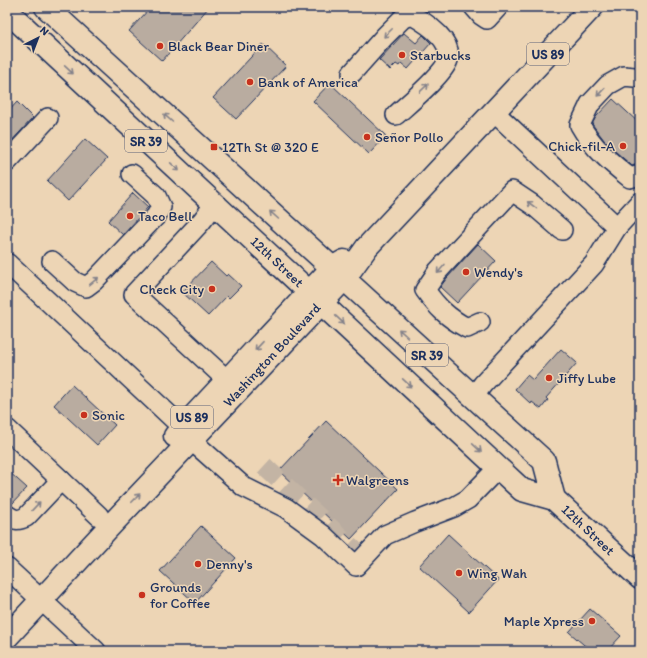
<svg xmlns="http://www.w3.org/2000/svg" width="647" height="658" font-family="Itim,sans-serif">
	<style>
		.building { fill: #b9aca0; stroke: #1b2f5e }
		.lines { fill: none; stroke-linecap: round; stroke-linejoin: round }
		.minor-tunnel { stroke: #c3b4a4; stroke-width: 19; stroke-dasharray: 19 10; stroke-linecap: butt }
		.minor-casing { stroke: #1b2f5e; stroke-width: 22 }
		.major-casing { stroke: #1b2f5e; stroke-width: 25 }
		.minor { stroke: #edd5b5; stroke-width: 19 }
		.major { stroke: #edd5b5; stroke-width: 22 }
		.oneway { stroke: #84828a }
		.poi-dot { fill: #c8321e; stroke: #edd5b5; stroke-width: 1.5 }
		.labels { text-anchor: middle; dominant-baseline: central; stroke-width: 3; stroke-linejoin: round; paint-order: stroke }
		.shield { fill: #edd5b5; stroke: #5a6178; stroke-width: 1 }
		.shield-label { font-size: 13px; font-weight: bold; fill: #1b2f5e }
		.poi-label { font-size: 14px; fill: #1b2f5e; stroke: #edd5b5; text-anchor: start }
		.street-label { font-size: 14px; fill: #1b2f5e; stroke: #edd5b5 }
	</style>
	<rect width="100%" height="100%" fill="#edd5b5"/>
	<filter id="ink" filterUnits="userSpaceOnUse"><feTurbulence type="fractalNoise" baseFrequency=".025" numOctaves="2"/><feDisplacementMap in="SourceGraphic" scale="8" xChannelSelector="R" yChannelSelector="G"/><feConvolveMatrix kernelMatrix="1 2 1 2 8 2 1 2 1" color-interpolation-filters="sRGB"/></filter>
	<g filter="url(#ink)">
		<g class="building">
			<path d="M151,7H209L162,61L129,31Z"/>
			<path d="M404,33L416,43L423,35L431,43L408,69L401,63L399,66L396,64L390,70L379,60Z"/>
			<path d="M263,44L286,66L236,119L213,98Z"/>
			<path d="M330,83L386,136L369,154L313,101Z"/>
			<path d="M613,99L640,124V162L637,164L632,166L616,152L604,140L592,124L596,117Z"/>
			<path d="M17,102L33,118L7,146V113Z"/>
			<path d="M85,139L107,159L68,201L47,181Z"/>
			<path d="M133,193L148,207L123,235L108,221Z"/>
			<path d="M478,244L496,261L457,303L440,287L447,278Z"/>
			<path d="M211,262L226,276L228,274L241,286L229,298L227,296L208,316L182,292Z"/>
			<path d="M561,349L577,363L546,398L548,400L541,409L532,402L531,404L515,389L527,375L533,380Z"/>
			<path d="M72,385L115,425L97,445L54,405Z"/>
			<path d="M326,421L398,489L351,539L279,471Z"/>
			<path d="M7,470L27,488L11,505L7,504Z"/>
			<path d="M201,526L236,558L195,603L160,571Z"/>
			<path d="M448,534L498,580L469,612L419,566Z"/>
			<path d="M590,609L621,636L607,651H591L569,632Z"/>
		</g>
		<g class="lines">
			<path class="minor-tunnel" d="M264,466L363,558"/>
			<g class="minor-casing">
				<g id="minor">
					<path d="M474,7L481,15L487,19L498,7"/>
					<path d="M352,73L385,36L403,18L412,15C426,23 453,40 448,60C444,74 408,104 396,115"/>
					<path d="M634,77L624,76L608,85L590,104L580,125C593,148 610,162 630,178L640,175"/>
					<path d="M494,112L617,227"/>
					<path d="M7,162L48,118"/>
					<path d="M215,204L201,222L134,294L227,380"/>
					<path d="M52,261L75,282L86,287L94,281L156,216L161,207L156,196L132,174"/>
					<path d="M7,263L182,427"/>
					<path d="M480,322L467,328C448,318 437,307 425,290L438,271L512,191L533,205L562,230"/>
					<path d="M473,397L483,384L594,264L617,227L640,202"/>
					<path d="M7,429L99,516"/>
					<path d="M191,440L244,487L286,508L323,535L356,566L385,535L415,522L454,507L468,499L498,468"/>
					<path d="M7,515C14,520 18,521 26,517L61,480"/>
					<path d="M7,568L96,651"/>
				</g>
			</g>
			<g class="major-casing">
				<g id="major">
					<path d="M46,7L544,461L554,499"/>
					<path d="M7,11L522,490L554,499L640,578"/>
					<path d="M175,436L332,268L344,261"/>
					<path d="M7,637L110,526L344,279L367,247L592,7"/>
				</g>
			</g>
			<use href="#minor" class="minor"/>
			<use href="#major" class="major"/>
		</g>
		<defs><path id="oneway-shaft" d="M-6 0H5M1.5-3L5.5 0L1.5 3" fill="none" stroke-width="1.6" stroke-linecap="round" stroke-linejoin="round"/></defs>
		<g class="oneway">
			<use href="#oneway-shaft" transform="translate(388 33) rotate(135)"/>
			<use href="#oneway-shaft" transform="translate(69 70) rotate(43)"/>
			<use href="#oneway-shaft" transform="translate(424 88) rotate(-44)"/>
			<use href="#oneway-shaft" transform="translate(601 92) rotate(133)"/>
			<use href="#oneway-shaft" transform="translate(168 118) rotate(-138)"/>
			<use href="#oneway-shaft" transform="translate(175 167) rotate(43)"/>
			<use href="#oneway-shaft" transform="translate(532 205) rotate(-143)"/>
			<use href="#oneway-shaft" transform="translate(274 215) rotate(-138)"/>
			<use href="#oneway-shaft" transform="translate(441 269) rotate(131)"/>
			<use href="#oneway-shaft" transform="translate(94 281) rotate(-40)"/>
			<use href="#oneway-shaft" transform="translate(340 320) rotate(43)"/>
			<use href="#oneway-shaft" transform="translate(403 333) rotate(-138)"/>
			<use href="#oneway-shaft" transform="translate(259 346) rotate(133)"/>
			<use href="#oneway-shaft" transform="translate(407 383) rotate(43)"/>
			<use href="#oneway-shaft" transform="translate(477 448) rotate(43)"/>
			<use href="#oneway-shaft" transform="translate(136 498) rotate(-46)"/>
			<use href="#oneway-shaft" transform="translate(36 506) rotate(-47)"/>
		</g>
	</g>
	<g class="poi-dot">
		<circle cx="160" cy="46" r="4"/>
		<circle cx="402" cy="55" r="4"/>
		<circle cx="250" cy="82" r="4"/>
		<circle cx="367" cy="137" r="4"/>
		<circle cx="623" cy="146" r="4"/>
		<rect x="210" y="143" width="8" height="8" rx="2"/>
		<circle cx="130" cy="216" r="4"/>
		<circle cx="466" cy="272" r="4"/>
		<circle cx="212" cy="289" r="4"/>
		<circle cx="549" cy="378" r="4"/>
		<circle cx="84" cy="415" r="4"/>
		<path d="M336 474h4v4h4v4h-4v4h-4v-4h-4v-4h4z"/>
		<circle cx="198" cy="564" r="4"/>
		<circle cx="459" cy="573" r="4"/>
		<circle cx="142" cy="595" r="4"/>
		<circle cx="592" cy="621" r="4"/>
	</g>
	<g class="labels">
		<g class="shield">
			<rect x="527" y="43" width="42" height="22" rx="3"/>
			<rect x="125" y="130" width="42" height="22" rx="3"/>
			<rect x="406" y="344" width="42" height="22" rx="3"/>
			<rect x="171" y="406" width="42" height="22" rx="3"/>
		</g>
		<g class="shield-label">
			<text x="548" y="54">US 89</text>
			<text x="146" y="141">SR 39</text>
			<text x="427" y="355">SR 39</text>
			<text x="192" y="417">US 89</text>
		</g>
		<g class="poi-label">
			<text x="168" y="46">Black Bear Diner</text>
			<text x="410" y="55">Starbucks</text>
			<text x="258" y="82">Bank of America</text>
			<text x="375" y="137">Señor Pollo</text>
			<text x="615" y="146" text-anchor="end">Chick-fil-A</text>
			<text x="222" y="147">12Th St @ 320 E</text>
			<text x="138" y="216">Taco Bell</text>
			<text x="474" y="272">Wendy's</text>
			<text x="204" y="289" text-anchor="end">Check City</text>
			<text x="557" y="378">Jiffy Lube</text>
			<text x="92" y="415">Sonic</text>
			<text x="346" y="480">Walgreens</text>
			<text x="206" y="564">Denny's</text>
			<text x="467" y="573">Wing Wah</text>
			<text x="150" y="587">Grounds<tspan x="150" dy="16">for Coffee</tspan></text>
			<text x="584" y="621" text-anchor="end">Maple Xpress</text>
		</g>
		<g class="street-label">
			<text transform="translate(277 262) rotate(43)">12th Street</text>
			<text transform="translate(272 355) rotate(-47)">Washington Boulevard</text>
			<text transform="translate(588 530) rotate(43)">12th Street</text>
		</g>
	</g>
	<rect width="647" height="658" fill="none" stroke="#edd5b5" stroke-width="24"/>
	<rect x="12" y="12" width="623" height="634" fill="none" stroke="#1b2f5e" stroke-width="1.5" filter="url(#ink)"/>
	<g transform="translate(38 38) rotate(42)" stroke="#edd5b5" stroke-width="3" paint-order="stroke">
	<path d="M0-3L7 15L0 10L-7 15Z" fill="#1b2f5e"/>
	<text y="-6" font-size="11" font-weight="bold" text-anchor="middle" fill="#1b2f5e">N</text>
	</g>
</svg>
